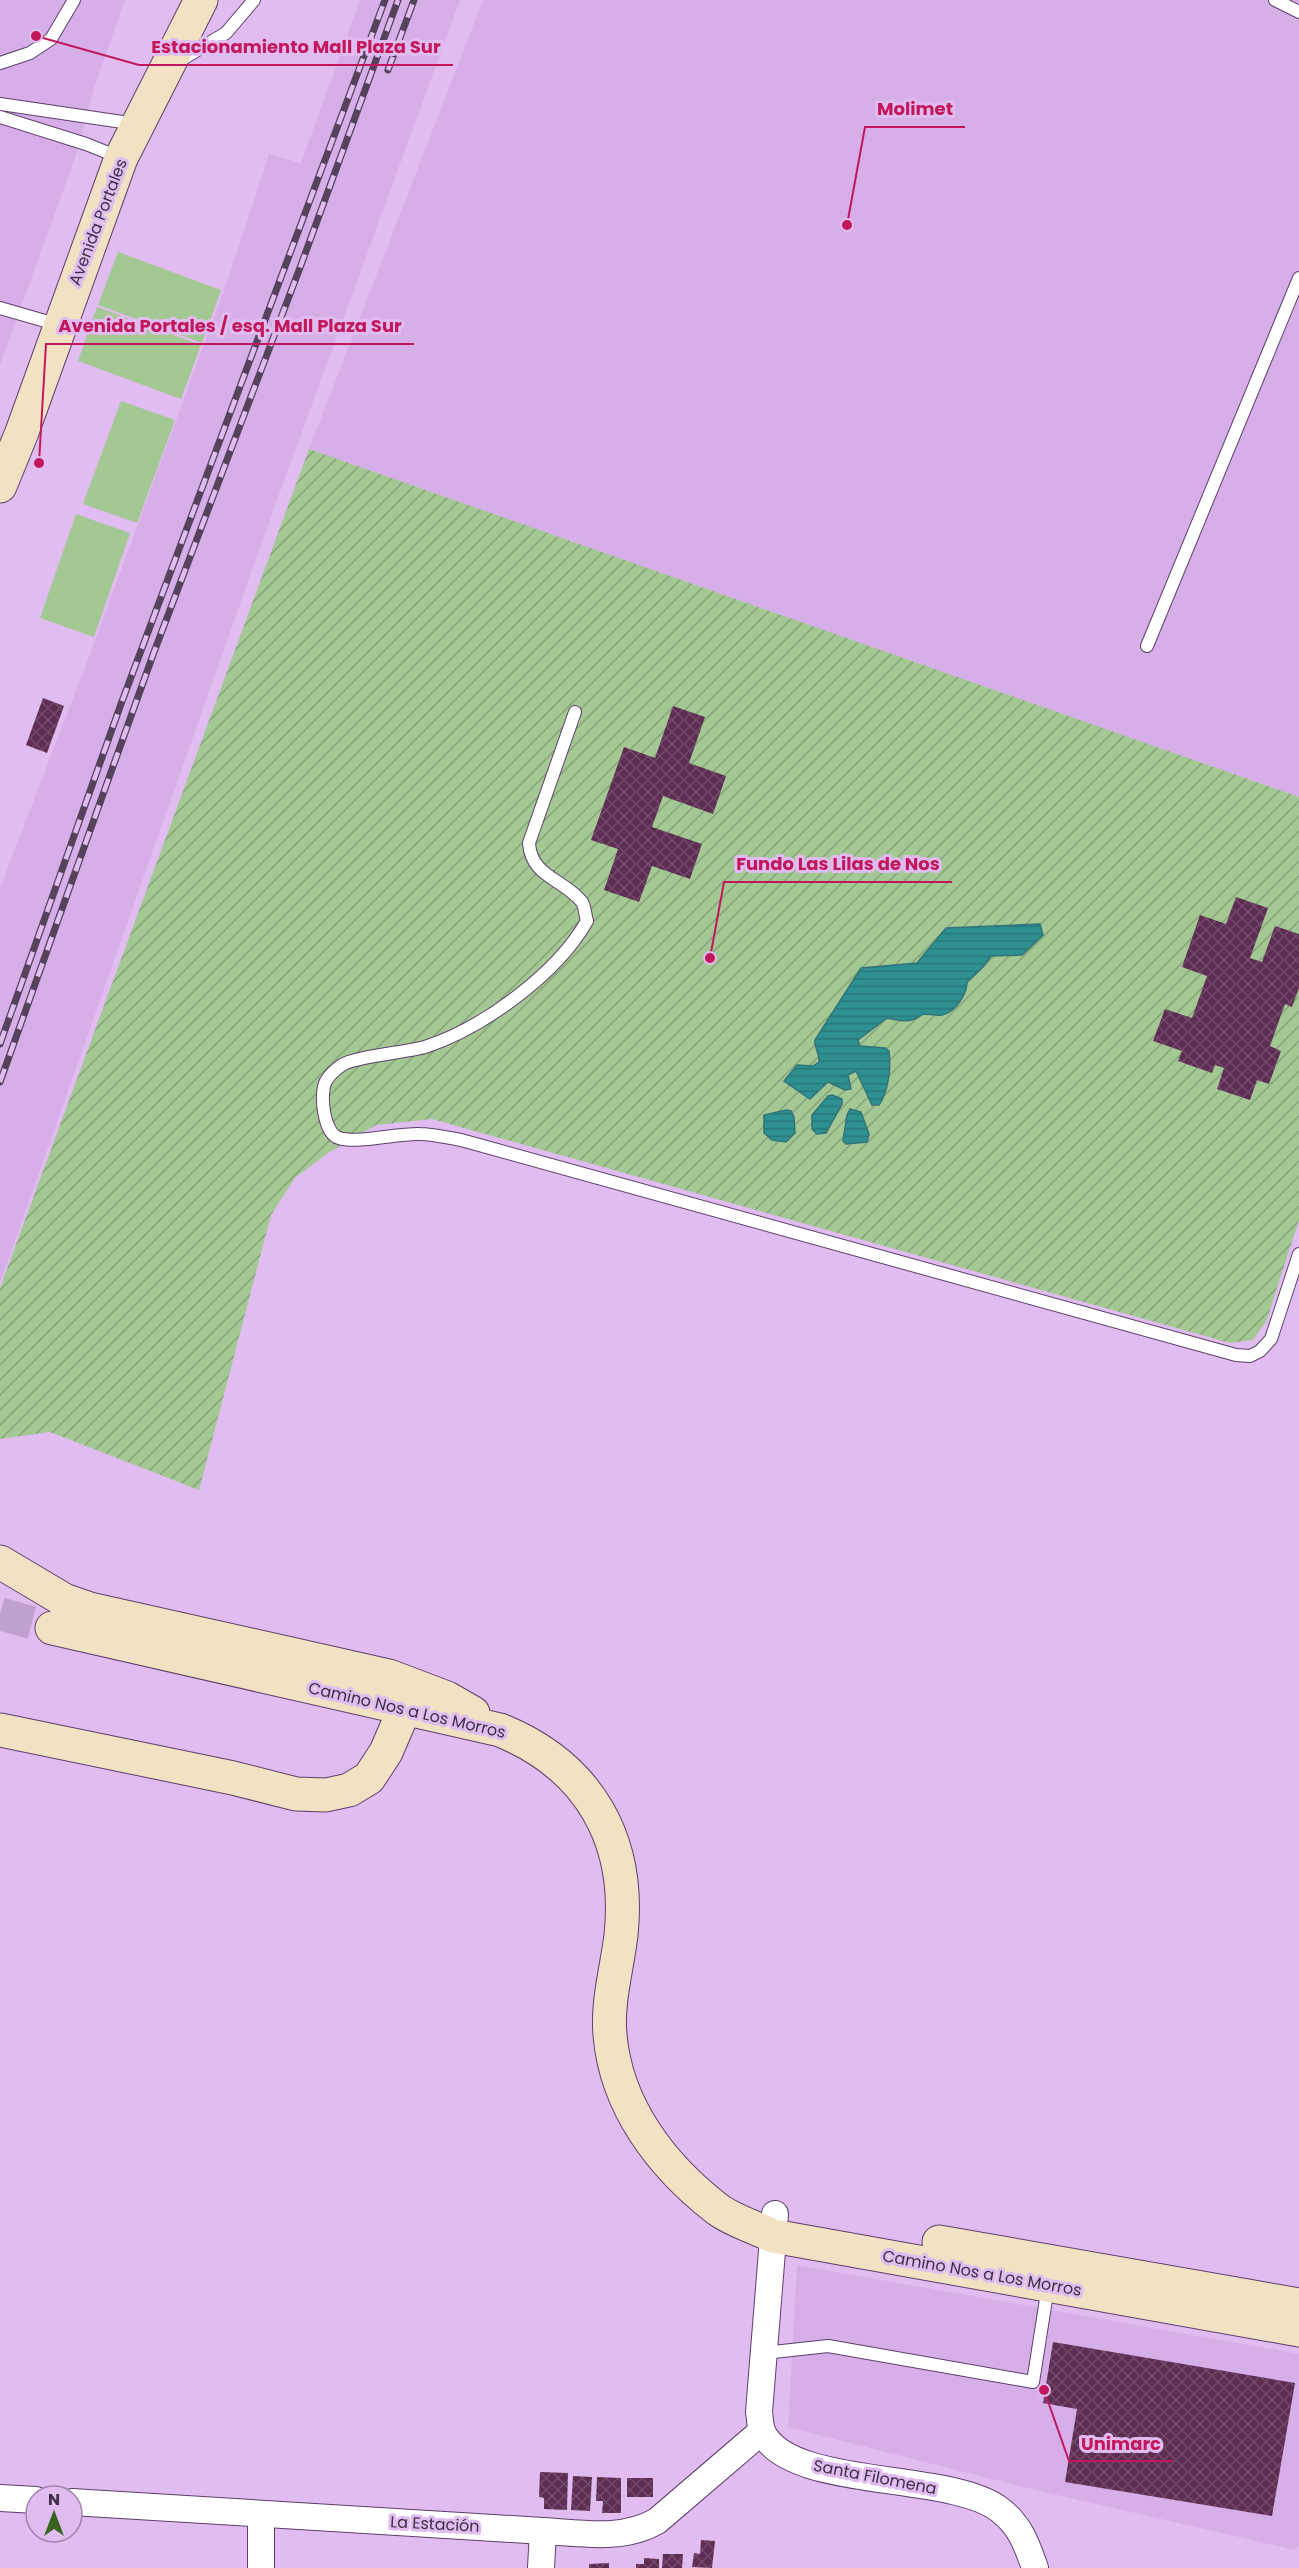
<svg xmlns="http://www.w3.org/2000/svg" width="1299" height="2568" font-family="Poppins,sans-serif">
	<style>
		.built { fill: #d7afe8 }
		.garden { fill: url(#garden-furrows) }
		.pitch { fill: #a4c893 }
		.water { fill: url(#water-rules); stroke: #32747a; stroke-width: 1.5 }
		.building { fill: url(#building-cross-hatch) }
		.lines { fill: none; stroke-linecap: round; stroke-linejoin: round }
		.secondary-tunnel { stroke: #bfa0ce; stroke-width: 33; stroke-dasharray: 33 16; stroke-linecap: butt }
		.lane-casing { stroke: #5e3f6b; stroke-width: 14 }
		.street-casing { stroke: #5e3f6b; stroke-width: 28 }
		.secondary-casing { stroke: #5e3f6b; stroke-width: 35 }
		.lane { stroke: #fff; stroke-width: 12 }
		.street { stroke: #fff; stroke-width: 26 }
		.secondary { stroke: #f3e1c4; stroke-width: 33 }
		.rail-casing { stroke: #55435d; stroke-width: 7 }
		.rail { stroke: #e0bcf0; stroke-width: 4.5; stroke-dasharray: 14; stroke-linecap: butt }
		.labels { text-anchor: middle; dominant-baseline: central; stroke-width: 6; stroke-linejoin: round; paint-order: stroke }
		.street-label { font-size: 16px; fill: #3d2f44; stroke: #e0bcf0 }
		.leader { fill: none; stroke: #c2185b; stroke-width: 2 }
		.callout-dot { fill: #c2185b; stroke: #e0bcf0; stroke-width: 2 }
		.callout-label { font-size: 18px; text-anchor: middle; font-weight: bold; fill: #c2185b; stroke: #e0bcf0; stroke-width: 6; stroke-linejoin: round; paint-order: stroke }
	</style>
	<defs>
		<pattern id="garden-furrows" width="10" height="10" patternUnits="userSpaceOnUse" patternTransform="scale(1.5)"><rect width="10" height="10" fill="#a4c893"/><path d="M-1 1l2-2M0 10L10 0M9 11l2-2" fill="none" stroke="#87a37a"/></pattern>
		<pattern id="water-rules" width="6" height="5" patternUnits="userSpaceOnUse" patternTransform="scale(1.5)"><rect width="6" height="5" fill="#2d9191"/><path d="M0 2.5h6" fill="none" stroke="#287778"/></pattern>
		<pattern id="building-cross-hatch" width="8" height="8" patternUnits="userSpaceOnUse" patternTransform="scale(1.5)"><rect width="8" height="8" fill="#5d2d53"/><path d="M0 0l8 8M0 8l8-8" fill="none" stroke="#724b6a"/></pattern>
	</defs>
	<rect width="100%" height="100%" fill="#e0bcf0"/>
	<g class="built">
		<path d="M0,0H125L94,88L75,158L0,365Z"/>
		<path d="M360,0H460L273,511L0,1283V888L95,641L225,287L269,154L301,163Z"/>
		<path d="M483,0H1299V797L309,449Z"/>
		<path d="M797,2265L1299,2354V2544L1295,2550L1027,2488L788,2427Z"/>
	</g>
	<path class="garden" d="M309,449L1299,797V1220L1266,1322L1253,1340L1230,1343L432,1119L376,1125L328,1153L295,1178L271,1215L199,1490L50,1432L0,1439V1288Z"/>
	<g class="pitch">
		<path d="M118,252L221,290L202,343L98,305Z"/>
		<path d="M97,307L201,345L181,399L78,361Z"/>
		<path d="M121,401L175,420L137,523L83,504Z"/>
		<path d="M76,514L130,533L94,637L40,618Z"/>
	</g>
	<g class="water">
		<path d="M1040,924L1043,935L1022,955L991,956C984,968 976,973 967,982C967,995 955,1012 942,1015C937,1016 928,1014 923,1014C911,1024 901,1021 887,1018L858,1040L860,1046L885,1048L889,1051C891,1067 889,1091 879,1105H872L856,1071L848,1075L851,1089L845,1090L828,1082L810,1099L784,1081L797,1065L813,1066L819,1062C820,1053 814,1048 815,1040L861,968L917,963L946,928Z"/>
		<path d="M832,1095L842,1099V1104L826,1133L817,1134L812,1129V1115L828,1096Z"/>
		<path d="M850,1109L861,1112L869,1134L867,1142L846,1144L843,1141L847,1115Z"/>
		<path d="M786,1110L791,1111L794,1117L795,1133L786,1142L772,1140L764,1133V1115Z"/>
	</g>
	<g class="building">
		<path d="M43,698L64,706L47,753L26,745Z"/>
		<path d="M673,706L705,717L689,763L726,776L713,814L663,796L652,827L702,844L690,879L652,866L639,902L604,890L618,849L591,840L624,747L655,758Z"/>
		<path d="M1236,897L1268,908L1250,958L1262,962L1275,926L1299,934V988L1292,1007L1285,1004L1270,1046L1281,1051L1269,1084L1257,1080L1250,1100L1217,1089L1224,1068L1215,1065L1212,1073L1178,1061L1182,1051L1153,1041L1165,1009L1192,1018L1207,976L1182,967L1200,915L1226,924Z"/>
		<path d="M1053,2342L1295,2383L1272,2516L1065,2482L1077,2409L1043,2403Z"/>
		<path d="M540,2472L568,2473L567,2510L544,2509V2498L539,2497Z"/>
		<path d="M573,2476L592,2477L590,2511L571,2510Z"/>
		<path d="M597,2477L621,2478V2513H602L603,2501H596Z"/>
		<rect x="627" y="2478" width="26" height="19"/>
		<path d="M701,2540L715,2541L712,2568L692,2567L694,2553L700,2554Z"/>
		<path d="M663,2554H683L682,2568H662Z"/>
		<path d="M644,2558L659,2559V2568H636V2564H644Z"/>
		<path d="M609,2563V2568H589V2564Z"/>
	</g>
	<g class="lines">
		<path class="secondary-tunnel" d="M0,1614L52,1628"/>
		<g class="lane-casing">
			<g id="lane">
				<path d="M1275,0L1299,12"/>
				<path d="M179,61L226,33L254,0"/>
				<path d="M0,63L30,53L51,39L74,0"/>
				<path d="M0,104L136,124"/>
				<path d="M0,117L86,144L121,158"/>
				<path d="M0,308L59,325"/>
				<path d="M1147,646L1299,278"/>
				<path d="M575,712L529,843C531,877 564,879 582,902C585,906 585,915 587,921C557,974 483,1028 425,1047C408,1052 352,1057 342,1065C336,1069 329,1076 326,1081C319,1094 324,1134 339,1138C357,1144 398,1133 420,1134C434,1134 447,1138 461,1140L1236,1355L1250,1356L1260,1351L1271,1339L1299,1254"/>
				<path d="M764,2353L828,2346L1033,2382L1048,2287"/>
			</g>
		</g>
		<g class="street-casing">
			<g id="street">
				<path d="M775,2214L759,2412C760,2418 760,2425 762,2431C787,2490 951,2471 1000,2510C1020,2525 1027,2545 1035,2568"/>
				<path d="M0,2498L36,2500"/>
				<path d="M72,2502L543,2531C581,2533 623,2541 657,2521L762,2431"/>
				<path d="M261,2514V2568"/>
				<path d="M541,2568L543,2531"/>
			</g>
		</g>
		<g class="secondary-casing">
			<g id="secondary">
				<path d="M0,486L22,432L121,158L201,0"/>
				<path d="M0,1562L64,1600L90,1609L389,1676L447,1698L473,1713"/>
				<path d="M52,1628L500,1730C589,1766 631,1840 621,1935C617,1969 607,2001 610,2035C616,2106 661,2165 716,2208C731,2220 755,2227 773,2236L1299,2330"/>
				<path d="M0,1730L233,1778L296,1794L326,1795L349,1790L369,1778L386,1752L404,1710"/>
				<path d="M939,2242L1299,2305"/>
			</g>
		</g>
		<use href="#lane" class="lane"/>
		<use href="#street" class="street"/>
		<use href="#secondary" class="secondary"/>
		<g class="rail-casing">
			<g id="rail">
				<path d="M388,70L414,0"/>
				<path d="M0,1044L121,704L385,0"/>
				<path d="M0,1082L154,652L301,265L398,0"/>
			</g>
		</g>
		<use href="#rail" class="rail"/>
	</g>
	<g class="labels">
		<g class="street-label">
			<text transform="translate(98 222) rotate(-69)">Avenida Portales</text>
			<text transform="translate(407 1710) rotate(13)">Camino Nos a Los Morros</text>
			<text transform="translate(982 2273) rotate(10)">Camino Nos a Los Morros</text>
			<text transform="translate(875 2477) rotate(11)">Santa Filomena</text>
			<text transform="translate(435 2524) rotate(3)">La Estación</text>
		</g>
	</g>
	<path class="leader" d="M36 36L139 65H453M847 225L865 127H965M39 463L46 344H414M710 958L724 882H952M1044 2390L1069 2461H1173"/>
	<g class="callout-dot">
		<circle cx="36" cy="36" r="6"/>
		<circle cx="847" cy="225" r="6"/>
		<circle cx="39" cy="463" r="6"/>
		<circle cx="710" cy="958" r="6"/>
		<circle cx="1044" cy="2390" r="6"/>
	</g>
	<g class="callout-label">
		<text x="296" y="53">Estacionamiento Mall Plaza Sur</text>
		<text x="915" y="115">Molimet</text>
		<text x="230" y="332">Avenida Portales / esq. Mall Plaza Sur</text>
		<text x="838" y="870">Fundo Las Lilas de Nos</text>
		<text x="1121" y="2450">Unimarc</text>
	</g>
	<g transform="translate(54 2514)"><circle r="28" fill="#e0bcf0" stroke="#9f84ab" stroke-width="1.5"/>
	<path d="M0-4.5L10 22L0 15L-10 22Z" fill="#39631f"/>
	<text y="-9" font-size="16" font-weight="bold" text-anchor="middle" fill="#3d2f44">N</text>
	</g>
</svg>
